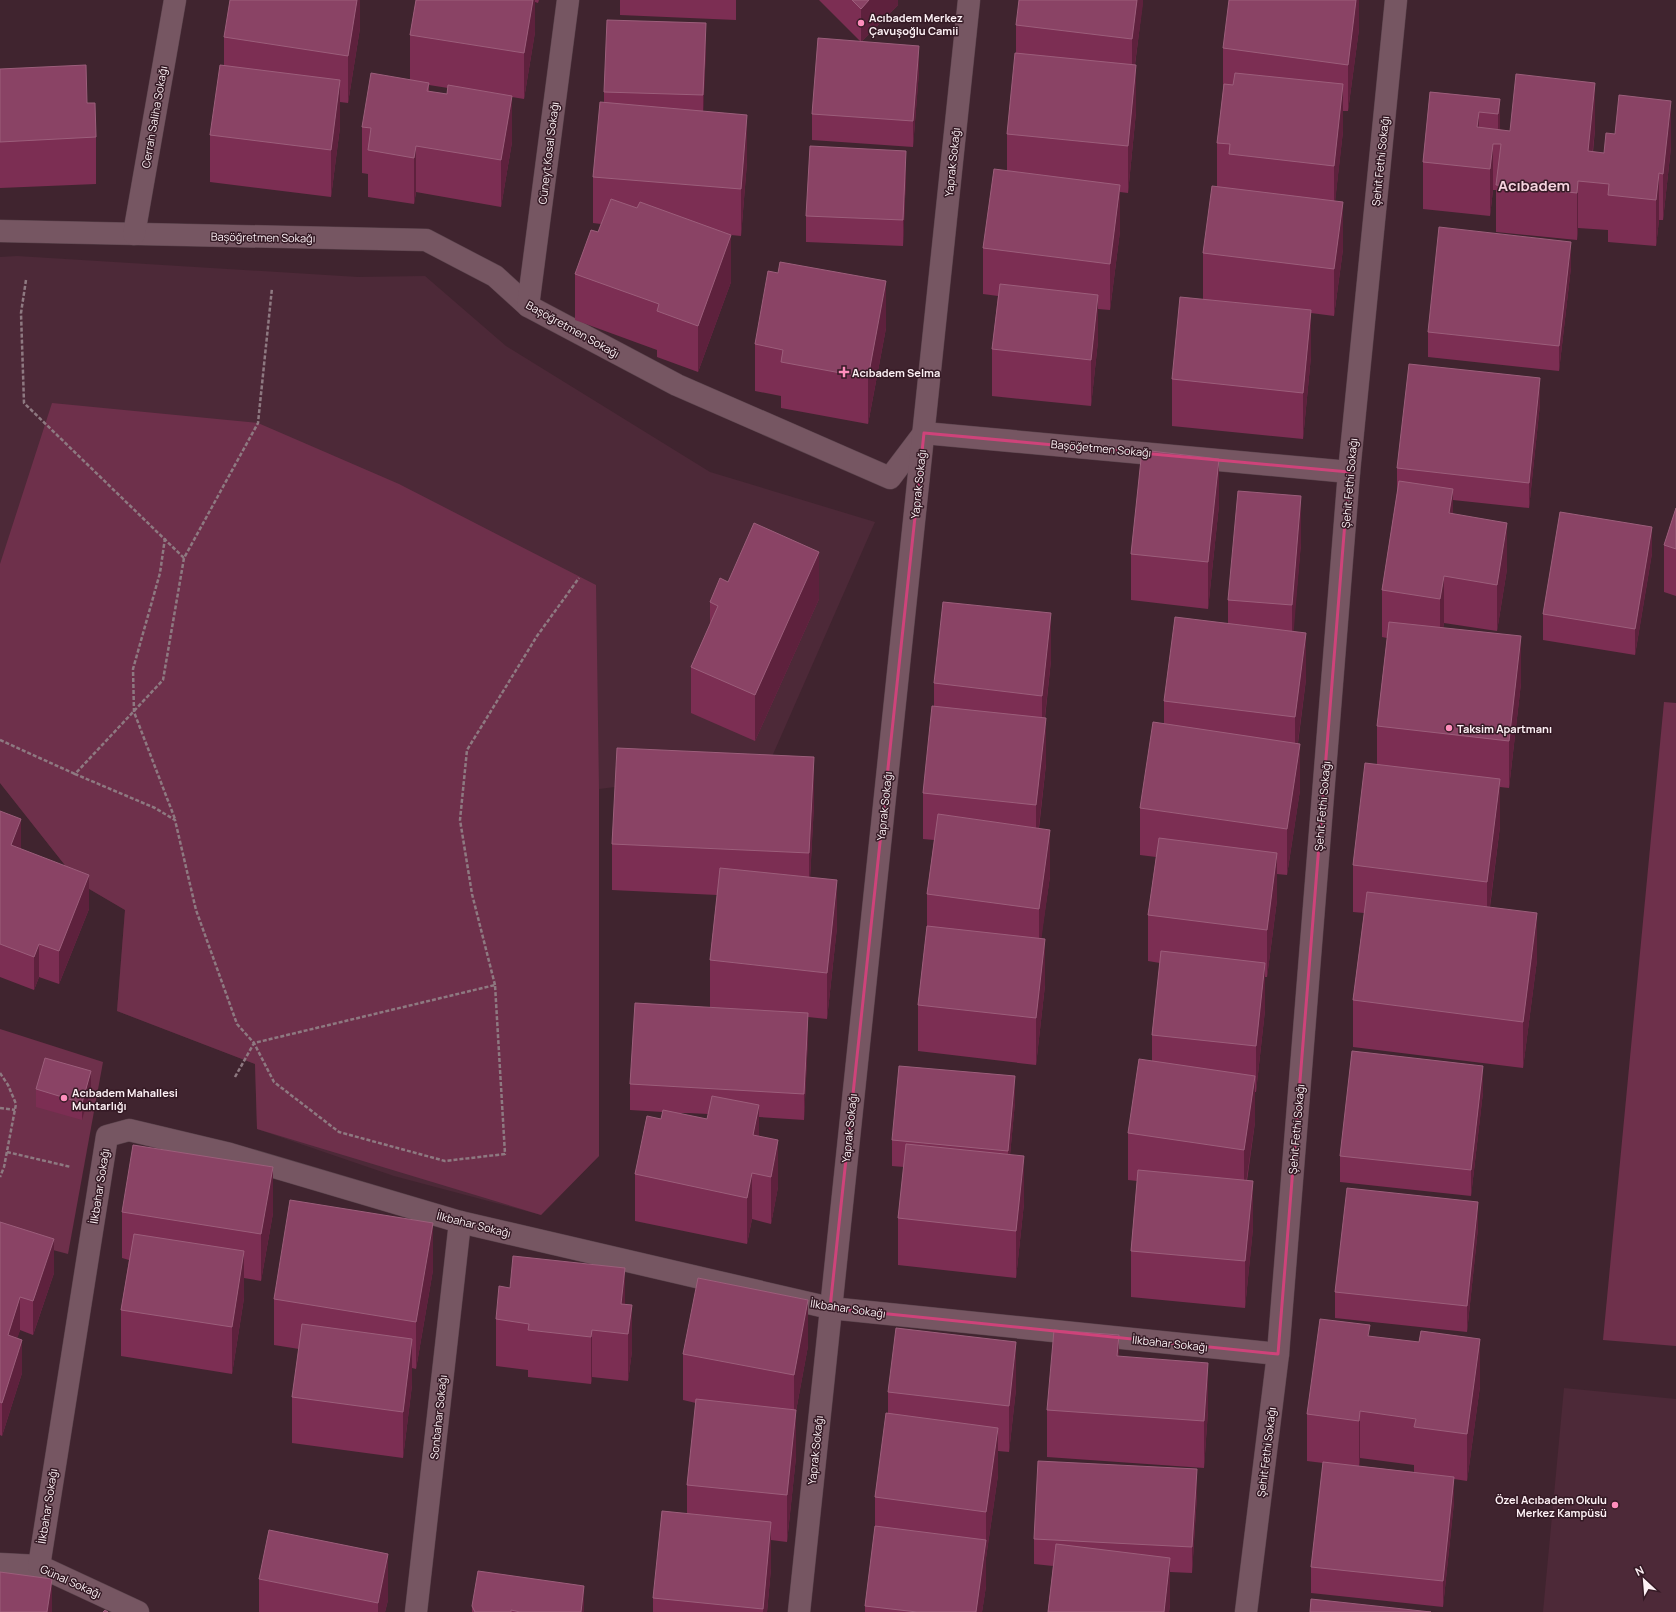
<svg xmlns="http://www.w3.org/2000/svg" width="1676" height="1612" font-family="Manrope,sans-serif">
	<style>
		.built { fill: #4d2938 }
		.green { fill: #6e304b }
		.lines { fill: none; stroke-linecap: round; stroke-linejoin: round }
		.minor-casing { stroke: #5a434c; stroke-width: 23 }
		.path { stroke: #8e7981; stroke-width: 2.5; stroke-dasharray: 4 2; stroke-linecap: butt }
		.minor { stroke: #765662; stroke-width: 22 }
		.wall { fill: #7c2e53; fill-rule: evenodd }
		.shaded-wall { fill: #5e213d }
		.building { fill: #8a4365; stroke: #9c5e7b }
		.marked { fill: none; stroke: #ce437a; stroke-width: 3; stroke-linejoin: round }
		.poi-dot { fill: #fe8ebc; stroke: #351a25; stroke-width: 1.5 }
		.labels { text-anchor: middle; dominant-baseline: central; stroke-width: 3; stroke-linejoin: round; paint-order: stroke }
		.poi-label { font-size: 11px; font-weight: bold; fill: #fdf1f5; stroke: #351a25; text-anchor: start }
		.street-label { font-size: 11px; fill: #fdf1f5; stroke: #351a25 }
		.district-label { font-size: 15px; font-weight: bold; fill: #f5d4df; stroke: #351a25 }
	</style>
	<rect width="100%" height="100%" fill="#40242f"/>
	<g class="built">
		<path d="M17,256L358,277L425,276L506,346L710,472L875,522L767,768L599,789V1156L541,1215L394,1176L257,1129L255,1064L117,1011L125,910L79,883L0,783V257Z"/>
		<path d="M1564,1388L1676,1399V1612H1543Z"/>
	</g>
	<g class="green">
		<path d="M52,403L258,423L399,484L596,585L599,789V1156L541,1215L257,1129L255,1064L117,1011L125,910L79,883L0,783V564Z"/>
		<path d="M1664,702L1676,703V1346L1603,1340Z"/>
		<path d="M0,1029L103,1062L68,1254L0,1236Z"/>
	</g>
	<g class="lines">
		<g class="minor-casing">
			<g id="minor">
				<path d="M0,231L426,240L495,276L528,306L677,385L890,478L924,433L1349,472"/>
				<path d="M134,234L175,0"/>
				<path d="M528,306L568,0"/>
				<path d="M0,1564L39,1566L138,1612"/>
				<path d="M39,1566L107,1136L129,1130L230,1154L460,1222L830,1308L1278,1354"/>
				<path d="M416,1612L460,1222"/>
				<path d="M799,1612L969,0"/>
				<path d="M1246,1612L1278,1354L1349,472L1396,0"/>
			</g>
		</g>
		<g class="path">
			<path d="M26,280L21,313L24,403L184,558"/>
			<path d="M165,538L160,573L133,669L134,712L175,819"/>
			<path d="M0,740L75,774"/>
			<path d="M495,985L472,894L460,820L467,750L537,636L579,578"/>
			<path d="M0,1073L8,1085L16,1104L4,1167L0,1177"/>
			<path d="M235,1077L254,1043L495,985L505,1154L445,1161L339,1132L274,1082L254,1043L237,1024L196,910L175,820L155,808L75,774L163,680L184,558L258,423L272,288"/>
			<path d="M0,1108L15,1110"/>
			<path d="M7,1152L71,1167"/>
		</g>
		<use href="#minor" class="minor"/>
	</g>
	<g class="wall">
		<path d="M360,0V28L348,103L340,102V127L331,197L210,182V135L224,66V37Z"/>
		<path d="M416,0H539L538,3L535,2V32L524,99L512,97V142L501,207L416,192L414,204L368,197V174L362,173V127L410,80V35ZM429,85L448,88L447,94L429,92Z"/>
		<path d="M620,0H736V20L620,15Z"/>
		<path d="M819,0H898V5L861,42L919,71L913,147L812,140V114L860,41Z"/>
		<path d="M1143,0L1135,65L1136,112L1128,193L1120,192V231L1110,310L1098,309V341L1091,406L992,396V349L998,296L983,294V248L1007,171V134L1016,53V25Z"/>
		<path d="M1359,0V29L1348,111H1343V131L1335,201L1343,249L1334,316L1311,313V356L1303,439L1172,426V379L1203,299V253L1217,187V143L1223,91V48Z"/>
		<path d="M706,49L703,111L747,162L741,236L731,235V282L698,372L657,357V350L575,320V274L598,232L601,224L593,223V177L604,103V92Z"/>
		<path d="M0,69L87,103L96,137V184L0,188Z"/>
		<path d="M1430,92L1500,99V130L1510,131L1595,129L1593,152L1604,153L1671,147L1663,220H1659L1656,246L1608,242V230L1578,228L1577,240L1496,232V190H1493L1490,216L1423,209V162Z"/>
		<path d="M906,176L903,246L806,242V216Z"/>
		<path d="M1571,267L1559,371L1428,357V332Z"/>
		<path d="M886,328L868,424L781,408V396L755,391V344Z"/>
		<path d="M1540,404L1529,508L1453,500V514L1507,569L1497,631L1444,623L1443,628L1521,683L1509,788L1500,787V826L1490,907L1537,960L1523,1068L1353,1047V1000L1364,913L1353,912V865L1377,764V726L1387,638L1382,637V590L1397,493V468Z"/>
		<path d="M1219,505L1208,609L1131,600V554Z"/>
		<path d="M1676,508V596L1664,592V545Z"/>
		<path d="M1301,543L1293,631L1306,679L1298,743L1300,790L1287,875L1277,874V900L1267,977H1265V1010L1256,1092H1255V1122L1247,1181L1253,1228L1245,1308L1131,1297V1251L1137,1181L1128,1180V1133L1152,1061V1035L1160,963L1148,961V915L1156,857L1140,855V808L1164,724V701L1228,623V600Z"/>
		<path d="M1652,553L1635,655L1543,640V614Z"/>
		<path d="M728,582L819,599L755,741L691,713V667L710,624V602Z"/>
		<path d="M1051,660L1045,718L1046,764L1039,828L1050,876L1041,938L1045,985L1036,1065L918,1051V1005L927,926V894L934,840L923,839V793L934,706V683Z"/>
		<path d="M814,804L810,878L837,927L827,1019L808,1017V1038L804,1120L759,1117V1137L778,1187L771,1224L752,1219L747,1244L635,1221V1174L661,1119L663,1112L630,1110V1084L718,1008L710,1007V960L717,895L612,890V844ZM677,1113H688L708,1114L707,1119Z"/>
		<path d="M0,811L21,849L89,909L59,984L39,977L34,990L0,977Z"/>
		<path d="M36,1089H91L82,1120L36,1107Z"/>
		<path d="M1483,1092L1471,1196L1340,1182V1156Z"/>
		<path d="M1015,1102L1010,1155L1024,1203L1016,1278L898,1265V1218L904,1167L892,1166V1140Z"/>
		<path d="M122,1212L273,1213L261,1281L244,1278V1298L232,1374L121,1356V1310L129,1260L122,1258Z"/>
		<path d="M0,1222L54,1273L33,1335L20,1330L17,1338L22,1373L2,1436L0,1435Z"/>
		<path d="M1478,1228L1467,1332L1335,1318V1292Z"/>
		<path d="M433,1270L416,1369L412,1368V1385L403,1458L292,1443V1397L299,1349L274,1345V1299Z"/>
		<path d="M510,1288L625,1304L632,1351L628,1381L592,1377L591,1384L528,1377V1370L496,1366V1319Z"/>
		<path d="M1370,1336L1480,1386L1467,1481L1454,1479V1502L1443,1607L1311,1593V1567L1323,1463L1307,1461V1414ZM1360,1458L1414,1465V1472L1359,1466Z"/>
		<path d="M808,1346L796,1411V1457L787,1542L771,1540V1568L767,1612H653V1598L687,1514V1485L696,1403L683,1400V1354Z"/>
		<path d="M1119,1357L1208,1410L1204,1468L1047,1457V1410Z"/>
		<path d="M1016,1389L1009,1452L998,1451V1475L986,1558V1586L982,1612H865V1606L875,1531V1497L888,1414V1392Z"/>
		<path d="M1197,1495L1192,1573L1170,1572V1604L1169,1612H1048L1053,1566L1034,1564V1539Z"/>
		<path d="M259,1579L388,1600L385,1612H259Z"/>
		<path d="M472,1606L584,1612H472Z"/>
	</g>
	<g class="shaded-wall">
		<path d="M357,0H360V28L348,103V56Z"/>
		<path d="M533,0H535V32L524,99V53Z"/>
		<path d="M869,0H898V5L861,42V9Z"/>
		<path d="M1137,0H1143V4L1132,85V39Z"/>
		<path d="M1356,0H1359V29L1348,111V65Z"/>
		<path d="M706,23V49L703,121V95Z"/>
		<path d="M919,46V71L913,147V121Z"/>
		<path d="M1136,65V112L1128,193V146Z"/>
		<path d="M340,80V127L331,197V150Z"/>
		<path d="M1595,83V129L1589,182L1588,151Z"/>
		<path d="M1343,84V131L1334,212V166Z"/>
		<path d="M512,96V142L501,207V160Z"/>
		<path d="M1500,99V144H1498V114Z"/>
		<path d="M1671,101V147L1663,220V174Z"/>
		<path d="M1479,112V159L1477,127Z"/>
		<path d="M747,115V162L741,236V189Z"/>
		<path d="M1493,144V190L1490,216V169Z"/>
		<path d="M416,146V192L414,204V158Z"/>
		<path d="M906,151V176L903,246V220Z"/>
		<path d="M1659,173V220L1656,246V200Z"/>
		<path d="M1578,181V228L1577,240V193Z"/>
		<path d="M1120,185V231L1110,310V264Z"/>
		<path d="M1343,202V249L1334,316V269Z"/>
		<path d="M731,235V282L698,372V326Z"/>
		<path d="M1571,242V267L1559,371V346Z"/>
		<path d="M886,281V328L868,424V378Z"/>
		<path d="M1098,295V341L1091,406V360Z"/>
		<path d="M1311,310V356L1303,439V393Z"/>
		<path d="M1540,378V404L1529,508V483Z"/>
		<path d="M1219,459V505L1208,609V562Z"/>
		<path d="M1453,489V536L1449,513Z"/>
		<path d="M1301,496V543L1292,652V605Z"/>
		<path d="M1507,523V569L1497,631V585Z"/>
		<path d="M1652,527V553L1635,655V629Z"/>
		<path d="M819,552V599L755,741V695Z"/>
		<path d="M1444,576V623L1440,646V599Z"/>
		<path d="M1051,613V660L1042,742V696Z"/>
		<path d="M1306,633V679L1295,764V717Z"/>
		<path d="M1521,636V683L1509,788V741Z"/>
		<path d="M1046,718V764L1036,851V805Z"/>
		<path d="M1300,744V790L1287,875V829Z"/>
		<path d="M814,757V804L809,899V853Z"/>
		<path d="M1500,779V826L1487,928V882Z"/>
		<path d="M21,819V852L11,845Z"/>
		<path d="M1050,830V876L1039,956V909Z"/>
		<path d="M1277,853V900L1267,977V930Z"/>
		<path d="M89,875V909L59,984V951Z"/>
		<path d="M837,880V927L827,1019V973Z"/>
		<path d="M1537,913V960L1523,1068V1022Z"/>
		<path d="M1045,939V985L1036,1065V1018Z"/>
		<path d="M39,944V977L34,990V957Z"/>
		<path d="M1265,963V1010L1256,1092V1046Z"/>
		<path d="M808,1013V1038L804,1120V1094Z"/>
		<path d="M1483,1066V1092L1471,1196V1170Z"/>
		<path d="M91,1071V1089L82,1120V1103Z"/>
		<path d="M1015,1076V1102L1008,1176V1151Z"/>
		<path d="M1255,1076V1122L1244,1196V1150Z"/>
		<path d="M759,1105V1152L753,1135Z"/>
		<path d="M778,1140V1187L771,1224V1177Z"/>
		<path d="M1024,1156V1203L1016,1278V1231Z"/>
		<path d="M273,1167V1213L261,1281V1234Z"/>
		<path d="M752,1173V1219L747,1244V1198Z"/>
		<path d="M1253,1181V1228L1245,1308V1261Z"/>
		<path d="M1478,1202V1228L1467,1332V1306Z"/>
		<path d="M433,1223V1270L416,1369V1322Z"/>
		<path d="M54,1239V1273L33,1335V1301Z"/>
		<path d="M244,1251V1298L232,1374V1327Z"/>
		<path d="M625,1268V1315L621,1304Z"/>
		<path d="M20,1297V1330L8,1368V1335Z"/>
		<path d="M808,1300V1346L796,1411V1457L787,1542V1495L794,1421V1375Z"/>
		<path d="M632,1305V1351L628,1381V1334Z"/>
		<path d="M592,1330V1377L591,1384V1337Z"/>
		<path d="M1119,1335V1381L1117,1356Z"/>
		<path d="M412,1339V1385L403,1458V1412Z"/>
		<path d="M1480,1339V1386L1467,1481V1434Z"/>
		<path d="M22,1340V1373L2,1436V1403Z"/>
		<path d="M1016,1342V1389L1009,1452V1406Z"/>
		<path d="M1208,1363V1410L1204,1468V1421Z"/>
		<path d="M1360,1411V1458L1359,1467V1421Z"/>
		<path d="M998,1428V1475L986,1558V1512Z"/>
		<path d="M1197,1469V1495L1192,1573V1547Z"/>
		<path d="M1454,1477V1502L1443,1607V1581Z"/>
		<path d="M771,1522V1568L767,1612H763Z"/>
		<path d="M986,1540V1586L982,1612H976Z"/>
		<path d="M388,1554V1600L385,1612H378V1603Z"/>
		<path d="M1170,1558V1604L1169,1612H1164Z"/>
		<path d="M52,1579V1612H47Z"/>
		<path d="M584,1586V1612H581Z"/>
	</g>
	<g class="building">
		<path d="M230,0H357L348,56L224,37Z"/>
		<path d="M416,0H533L524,53L410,35Z"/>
		<path d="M852,0H869L861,9Z"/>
		<path d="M1019,0H1137L1132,39L1016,25Z"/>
		<path d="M1229,0H1356L1348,65L1223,48Z"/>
		<path d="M607,20L706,23L703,95L604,92Z"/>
		<path d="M818,38L919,46L913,121L812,114Z"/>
		<path d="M1015,53L1136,65L1128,146L1007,134Z"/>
		<path d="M86,65L87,103H95L96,137L0,142V69Z"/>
		<path d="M220,65L340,80L331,150L210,135Z"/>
		<path d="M371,73L429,83L427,91L447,94L448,85L512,96L501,160L416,146L414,158L368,150L371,128L362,127Z"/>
		<path d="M1235,73L1343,84L1334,166L1229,154L1230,144L1217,143L1224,84L1233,85Z"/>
		<path d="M1516,74L1595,83L1588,151L1604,153L1606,133L1615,134L1619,95L1671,101L1663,174L1659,173L1656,200L1608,195L1609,184L1578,181L1577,193L1496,185L1501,144H1493L1490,169L1423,162L1430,92L1500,99L1498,114L1479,112L1477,127L1510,131Z"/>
		<path d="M600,102L747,115L741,189L593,177Z"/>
		<path d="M810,146L906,151L903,220L806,216Z"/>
		<path d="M994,169L1120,185L1110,264L983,248Z"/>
		<path d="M1212,186L1343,202L1334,269L1203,253Z"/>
		<path d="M611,199L637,208L640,202L731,235L698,326L657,311L659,304L575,274L591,230L598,232Z"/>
		<path d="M1439,227L1571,242L1559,346L1428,332Z"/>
		<path d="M780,262L886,281L868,378L781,362L783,350L755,344L768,271L778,273Z"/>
		<path d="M1000,284L1098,295L1091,360L992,349Z"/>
		<path d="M1180,297L1311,310L1303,393L1172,379Z"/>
		<path d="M1409,364L1540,378L1529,483L1397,468Z"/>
		<path d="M1142,450L1219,459L1208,562L1131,554Z"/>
		<path d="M1399,481L1453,489L1449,513L1507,523L1497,585L1444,576L1440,599L1382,590Z"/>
		<path d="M1238,491L1301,496L1292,605L1228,600Z"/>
		<path d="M1676,508V549L1664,545Z"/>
		<path d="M1560,512L1652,527L1635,629L1543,614Z"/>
		<path d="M754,523L819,552L755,695L691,667L718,606L710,602L720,578L728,582Z"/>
		<path d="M943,602L1051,613L1042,696L934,683Z"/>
		<path d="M1175,617L1306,633L1295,717L1164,701Z"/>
		<path d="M1389,622L1521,636L1509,741L1377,726Z"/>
		<path d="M932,706L1046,718L1036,805L923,793Z"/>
		<path d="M1153,722L1300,744L1287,829L1140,808Z"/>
		<path d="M617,748L814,757L809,853L612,844Z"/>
		<path d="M1365,763L1500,779L1487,882L1353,865Z"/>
		<path d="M0,811L21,819L11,845L89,875L59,951L39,944L34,957L0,944Z"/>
		<path d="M938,814L1050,830L1039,909L927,894Z"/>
		<path d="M1159,838L1277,853L1267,930L1148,915Z"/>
		<path d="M720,868L837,880L827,973L710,960Z"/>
		<path d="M1367,892L1537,913L1523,1022L1353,1000Z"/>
		<path d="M927,926L1045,939L1036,1018L918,1005Z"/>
		<path d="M1161,951L1265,963L1256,1046L1152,1035Z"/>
		<path d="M635,1003L808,1013L804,1094L630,1084Z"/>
		<path d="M1352,1051L1483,1066L1471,1170L1340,1156Z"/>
		<path d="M45,1058L91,1071L82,1103L36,1089Z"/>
		<path d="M1139,1059L1255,1076L1244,1150L1128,1133Z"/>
		<path d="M899,1066L1015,1076L1008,1151L892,1140Z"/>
		<path d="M712,1096L759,1105L753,1135L778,1140L771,1177L752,1173L747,1198L635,1174L647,1116L661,1119L663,1110L707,1119Z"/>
		<path d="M906,1144L1024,1156L1016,1231L898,1218Z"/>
		<path d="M133,1145L273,1167L261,1234L122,1212Z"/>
		<path d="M1138,1170L1253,1181L1245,1261L1131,1251Z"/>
		<path d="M1347,1188L1478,1202L1467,1306L1335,1292Z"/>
		<path d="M290,1200L433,1223L416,1322L274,1299Z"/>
		<path d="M0,1222L54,1239L33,1301L20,1297L8,1335L22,1340L2,1403L0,1402Z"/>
		<path d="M134,1234L244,1251L232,1327L121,1310Z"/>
		<path d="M513,1256L625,1268L621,1304L632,1305L628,1334L592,1330L591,1337L528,1330L529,1324L496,1319L499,1286L510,1288Z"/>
		<path d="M698,1278L808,1300L794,1375L683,1354Z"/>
		<path d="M1320,1319L1370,1325L1368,1336L1419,1342L1421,1331L1480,1339L1467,1434L1414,1427L1416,1419L1360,1411L1359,1421L1307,1414Z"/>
		<path d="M302,1324L412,1339L403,1412L292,1397Z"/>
		<path d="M896,1328L1016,1342L1009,1406L888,1392Z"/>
		<path d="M1054,1330L1119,1335L1117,1356L1208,1363L1204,1421L1047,1410Z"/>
		<path d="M696,1399L796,1410L787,1495L687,1485Z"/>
		<path d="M886,1413L998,1428L986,1512L875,1497Z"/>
		<path d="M1038,1461L1197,1469L1192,1547L1034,1539Z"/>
		<path d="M1323,1462L1454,1477L1443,1581L1311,1567Z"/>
		<path d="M662,1511L771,1522L763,1609L653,1598Z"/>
		<path d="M875,1526L986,1540L976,1612H917L865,1606Z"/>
		<path d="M269,1530L388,1554L378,1603L259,1579Z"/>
		<path d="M1056,1544L1170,1558L1164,1612H1048Z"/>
		<path d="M478,1571L584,1586L581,1612H520L511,1610V1612H475L472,1606Z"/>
		<path d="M0,1572L52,1579L47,1612H0Z"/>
		<path d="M1311,1599L1431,1612H1310Z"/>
		<path d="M105,1610L108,1612H103Z"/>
	</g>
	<path class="marked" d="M924,433L1349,472L1278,1354L830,1308Z"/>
	<g class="poi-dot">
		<circle cx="861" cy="23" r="4"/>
		<path d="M842 366h4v4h4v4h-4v4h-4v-4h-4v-4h4z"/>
		<circle cx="1449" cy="728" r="4"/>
		<circle cx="64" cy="1098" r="4"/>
		<circle cx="1615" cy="1505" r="4"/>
	</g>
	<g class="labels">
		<g class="poi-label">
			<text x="869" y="17">Acıbadem Merkez<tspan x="869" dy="13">Çavuşoğlu Camii</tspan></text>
			<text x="852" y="372">Acıbadem Selma</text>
			<text x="1457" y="728">Taksim Apartmanı</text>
			<text x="72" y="1092">Acıbadem Mahallesi<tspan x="72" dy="13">Muhtarlığı</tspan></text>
			<text x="1607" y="1499" text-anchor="end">Özel Acıbadem Okulu<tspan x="1607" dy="13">Merkez Kampüsü</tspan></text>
		</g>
		<g class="street-label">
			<text transform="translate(154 117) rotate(-80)">Cerrah Saliha Sokağı</text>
			<text transform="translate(548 153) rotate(-83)">Cüneyt Kosal Sokağı</text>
			<text transform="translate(1380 161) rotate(-84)">Şehit Fethi Sokağı</text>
			<text transform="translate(952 162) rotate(-84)">Yaprak Sokağı</text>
			<text transform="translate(263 237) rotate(1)">Başöğretmen Sokağı</text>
			<text transform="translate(573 329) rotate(29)">Başöğretmen Sokağı</text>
			<text transform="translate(1101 448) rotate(5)">Başöğetmen Sokağı</text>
			<text transform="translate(1349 483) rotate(-85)">Şehit Fethi Sokağı</text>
			<text transform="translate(918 484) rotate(-84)">Yaprak Sokağı</text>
			<text transform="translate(884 806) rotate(-84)">Yaprak Sokağı</text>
			<text transform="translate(1322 806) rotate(-85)">Şehit Fethi Sokağı</text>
			<text transform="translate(849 1128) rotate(-84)">Yaprak Sokağı</text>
			<text transform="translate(1296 1129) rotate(-85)">Şehit Fethi Sokağı</text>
			<text transform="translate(99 1186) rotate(-81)">İlkbahar Sokağı</text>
			<text transform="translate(474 1224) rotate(14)">İlkbahar Sokağı</text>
			<text transform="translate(848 1308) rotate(8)">İlkbahar Sokağı</text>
			<text transform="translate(1170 1343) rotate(6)">İlkbahar Sokağı</text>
			<text transform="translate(438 1417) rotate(-84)">Sonbahar Sokağı</text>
			<text transform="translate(815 1450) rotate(-84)">Yaprak Sokağı</text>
			<text transform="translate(1266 1452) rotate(-83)">Şehit Fethi Sokağı</text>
			<text transform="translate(47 1506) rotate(-81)">İlkbahar Sokağı</text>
			<text transform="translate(71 1581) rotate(24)">Günal Sokağı</text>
		</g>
		<g class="district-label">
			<text x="1534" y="185">Acıbadem</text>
		</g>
	</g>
	<g transform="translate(1644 1580) rotate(334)" stroke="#351a25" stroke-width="3" paint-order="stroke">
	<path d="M0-3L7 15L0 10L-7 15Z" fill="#fdf1f5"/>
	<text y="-6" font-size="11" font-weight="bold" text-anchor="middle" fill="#fdf1f5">N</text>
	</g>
</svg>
